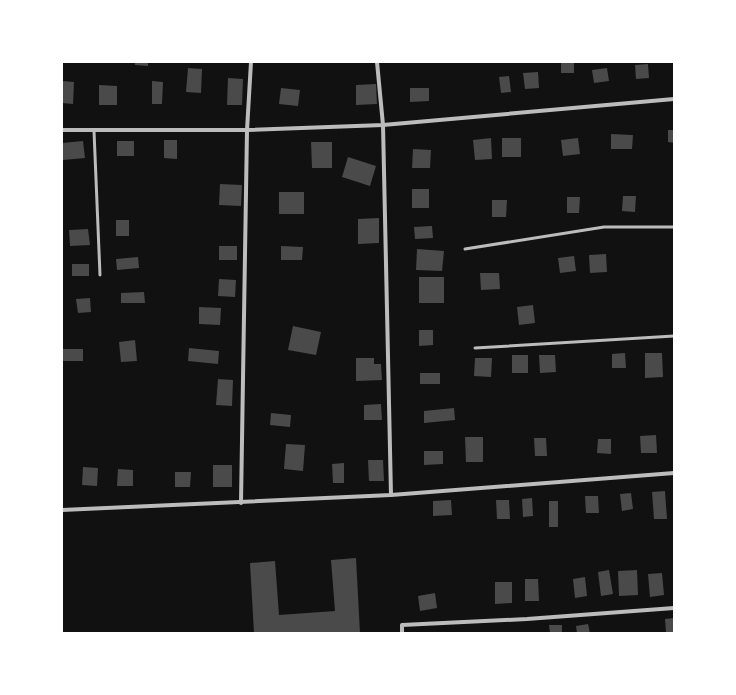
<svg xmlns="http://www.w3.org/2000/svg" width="736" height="695" font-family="'Fira Sans',sans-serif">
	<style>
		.building { fill: #4a4a4a }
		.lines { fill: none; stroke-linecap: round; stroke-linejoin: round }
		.service { stroke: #bcbcbc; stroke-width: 3 }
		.minor { stroke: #bcbcbc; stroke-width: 4 }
	</style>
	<rect width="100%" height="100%" fill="#111"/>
	<g class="building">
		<path d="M135,62H148V66L135,65Z"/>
		<rect x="561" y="62" width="13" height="11"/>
		<path d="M648,64L649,78L636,79L635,65Z"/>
		<path d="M188,68L202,69L201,93L186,92Z"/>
		<path d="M607,68L609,81L594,83L592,70Z"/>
		<path d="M538,72L539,88L525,89L523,73Z"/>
		<path d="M509,76L511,92L501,93L499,77Z"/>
		<path d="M228,78L243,79L242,105H227Z"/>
		<path d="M62,81L74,82L73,104L62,103Z"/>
		<path d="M152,81L163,82L162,104H152Z"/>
		<path d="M376,84L377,104L356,105V85Z"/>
		<path d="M99,85L117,86V105H99Z"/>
		<path d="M281,88L300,90L298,106L279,104Z"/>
		<path d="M410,88H429V101L410,102Z"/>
		<path d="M668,130H674V143L668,142Z"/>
		<path d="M611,134L633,135L632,149H611Z"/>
		<path d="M491,138L492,159L475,160L473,140Z"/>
		<rect x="502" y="138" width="19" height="19"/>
		<path d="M578,138L580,154L563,156L561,140Z"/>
		<path d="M164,140H177V159L164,158Z"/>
		<path d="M83,141L85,158L63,160L62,143Z"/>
		<rect x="117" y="141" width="17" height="15"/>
		<path d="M311,142H332V168H312Z"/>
		<path d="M413,149L431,150L430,168H412Z"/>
		<path d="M348,157L376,166L370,186L342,177Z"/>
		<path d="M220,184L242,185L241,206L219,205Z"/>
		<rect x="412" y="189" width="17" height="19"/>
		<rect x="279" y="192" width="25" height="22"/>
		<path d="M623,196H636L635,212L622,211Z"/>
		<path d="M567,197H580L579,213H567Z"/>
		<path d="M492,200H507L506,217H492Z"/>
		<path d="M379,218V243L358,244V219Z"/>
		<rect x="116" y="220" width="13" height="16"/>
		<path d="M432,226L433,238L415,239L414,227Z"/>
		<path d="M88,229L90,245L70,246L69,230Z"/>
		<rect x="219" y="246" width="18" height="14"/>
		<path d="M281,246L303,247L302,260H281Z"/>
		<path d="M417,249L444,251L442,271L416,270Z"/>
		<path d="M606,254L607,272L590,273L589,255Z"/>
		<path d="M574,256L576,271L560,273L558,258Z"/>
		<path d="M138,257L139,268L117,270L116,259Z"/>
		<rect x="72" y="264" width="17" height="12"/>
		<path d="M480,273H499L500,289L481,290Z"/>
		<rect x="419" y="277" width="25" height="26"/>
		<path d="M219,279L236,280L235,297L218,296Z"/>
		<path d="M144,292L145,303H121V293Z"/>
		<path d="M90,298L91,312L78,313L76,299Z"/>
		<path d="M533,305L535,323L519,325L517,307Z"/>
		<path d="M199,307L221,308L220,325L199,324Z"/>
		<path d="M293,326L321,332L316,355L288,350Z"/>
		<path d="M419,330H433V345L419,346Z"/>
		<path d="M135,340L137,361L121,362L119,342Z"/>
		<path d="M189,348L219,351L218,364L188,361Z"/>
		<rect x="62" y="349" width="21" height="12"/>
		<path d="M625,353L626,368H612V354Z"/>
		<path d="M645,353H662L663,377L645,378Z"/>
		<rect x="512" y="355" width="16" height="18"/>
		<path d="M539,355H555L556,372L540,373Z"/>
		<path d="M356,358H374V364H381L382,380L356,381Z"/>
		<path d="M475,358H492L491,377L474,376Z"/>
		<rect x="420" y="373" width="20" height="11"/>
		<path d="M218,379L233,380L232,406L216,405Z"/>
		<path d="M381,404L382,420H364V405Z"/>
		<path d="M454,408L455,420L424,423V411Z"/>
		<path d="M271,413L291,415L290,427L270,425Z"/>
		<path d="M656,435L657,453H641L640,436Z"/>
		<path d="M465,437H483V462H466Z"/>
		<path d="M534,438H546L547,456H535Z"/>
		<path d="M598,439H611V454L597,453Z"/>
		<path d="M286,444L305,445L303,471L284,469Z"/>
		<path d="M424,451H443V464L424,465Z"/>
		<path d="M368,460H383L384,481H369Z"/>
		<path d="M344,463V483H333L332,464Z"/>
		<rect x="213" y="465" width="19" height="22"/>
		<path d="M83,467L98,468L97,486L82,485Z"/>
		<path d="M118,469L133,470V486H117Z"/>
		<path d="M175,472H191L190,487H175Z"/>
		<path d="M665,491L667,519H654L652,492Z"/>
		<path d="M631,493L633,509L622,511L620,494Z"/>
		<path d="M585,496H598L599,513H586Z"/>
		<path d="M532,498L533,516L523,517L522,499Z"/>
		<path d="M451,500L452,515L433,516V501Z"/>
		<path d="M496,500H509L510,519H497Z"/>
		<rect x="549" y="501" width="9" height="26"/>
		<path d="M356,558L360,633H254L250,563L275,561L279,615L335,611L331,560Z"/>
		<path d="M609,570L613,594L601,596L598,572Z"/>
		<path d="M637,570L638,595L619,596L618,571Z"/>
		<path d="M662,573L664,595L650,597L648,574Z"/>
		<path d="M585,577L587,596L575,598L573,579Z"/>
		<path d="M525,579H538L539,601H525Z"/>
		<path d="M495,582H512V603L495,604Z"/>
		<path d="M435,593L437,608L420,611L418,596Z"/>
		<path d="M674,618V633H666L665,619Z"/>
		<path d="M588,624L590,633H577L576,626Z"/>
		<path d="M549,625H562V633H550Z"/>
	</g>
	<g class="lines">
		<g class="service">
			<path d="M94,131L100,275"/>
			<path d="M465,249L604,227H674"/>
			<path d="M475,348L674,336"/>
		</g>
		<g class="minor">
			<path d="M377,62L383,125L391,495"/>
			<path d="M62,130H247L383,125L674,99"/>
			<path d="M241,503L247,130L251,62"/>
			<path d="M62,510L391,495L674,473"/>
			<path d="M402,633V625L527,619L674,608"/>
		</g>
	</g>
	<rect width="736" height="695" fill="none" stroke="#ffffff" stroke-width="126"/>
</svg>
